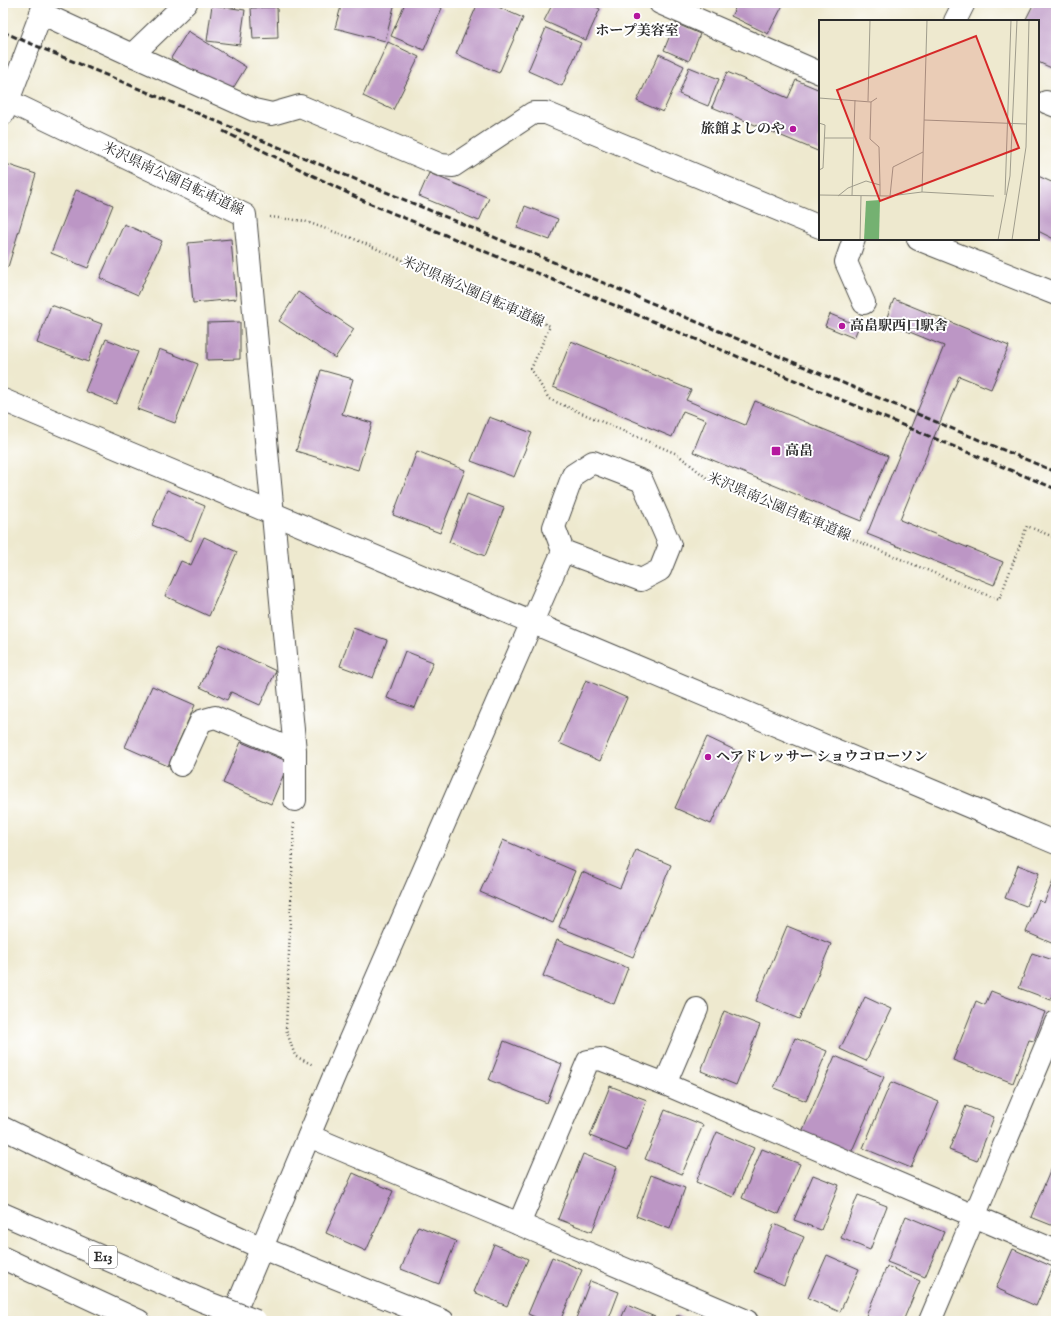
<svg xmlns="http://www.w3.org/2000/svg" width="1059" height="1324" font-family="'IM FELL English','Noto Serif JP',serif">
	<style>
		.building { fill: #bc96c5 }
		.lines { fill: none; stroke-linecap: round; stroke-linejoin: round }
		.minor-casing { stroke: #484844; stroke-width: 24 }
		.highway-casing { stroke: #484844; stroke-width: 24 }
		.path { stroke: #484844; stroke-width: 2.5; stroke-dasharray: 1 3; stroke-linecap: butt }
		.minor { stroke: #fff; stroke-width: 22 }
		.highway { stroke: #fff; stroke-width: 22 }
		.rail { stroke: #2b2b2b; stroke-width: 3; stroke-dasharray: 6 3; stroke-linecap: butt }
		.highway-bridge-casing { stroke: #484844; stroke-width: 24; stroke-linecap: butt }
		.highway-bridge { stroke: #fff; stroke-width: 22 }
		.poi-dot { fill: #b5179e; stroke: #fff; stroke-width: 1.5 }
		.labels { text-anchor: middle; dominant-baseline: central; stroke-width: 4; stroke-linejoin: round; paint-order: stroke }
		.shield { fill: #fff; stroke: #6b6b6b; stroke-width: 1 }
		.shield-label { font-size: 13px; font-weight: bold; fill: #2b2b2b }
		.poi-label { font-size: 14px; font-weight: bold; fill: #2b2b2b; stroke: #fff; text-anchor: start }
		.street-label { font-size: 14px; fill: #2b2b2b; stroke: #fff }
		.inset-road { fill: none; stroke: #a09d8d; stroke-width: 1 }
		.view { fill: #d62828; fill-opacity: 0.15; stroke: #d62828; stroke-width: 2 }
		.inset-edge { fill: none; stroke: #2b2b2b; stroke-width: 2 }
	</style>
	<rect width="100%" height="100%" fill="#fff"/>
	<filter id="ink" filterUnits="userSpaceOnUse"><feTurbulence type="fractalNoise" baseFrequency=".025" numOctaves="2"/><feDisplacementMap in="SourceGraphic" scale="8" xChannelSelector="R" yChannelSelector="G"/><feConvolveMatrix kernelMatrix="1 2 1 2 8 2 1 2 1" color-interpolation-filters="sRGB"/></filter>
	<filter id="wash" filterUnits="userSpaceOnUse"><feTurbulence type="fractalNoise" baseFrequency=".012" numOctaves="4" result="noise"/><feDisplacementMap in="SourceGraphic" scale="16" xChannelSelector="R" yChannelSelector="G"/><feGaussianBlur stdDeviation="0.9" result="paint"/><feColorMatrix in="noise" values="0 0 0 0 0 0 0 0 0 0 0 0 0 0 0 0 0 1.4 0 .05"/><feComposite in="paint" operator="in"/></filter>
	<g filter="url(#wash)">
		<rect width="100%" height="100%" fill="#eee9cf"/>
		<g id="blocks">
			<g class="building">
				<path d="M342,3H395L385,41L335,28Z"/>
				<path d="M405,3H430L442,8L424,50L391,36Z"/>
				<path d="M478,3H489L523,18L499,73L456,54Z"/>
				<path d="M553,3H588L600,9L586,40L544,21Z"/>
				<path d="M738,3H784L768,34L731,16Z"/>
				<path d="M1034,3H1056V70L1038,62V21H1025Z"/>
				<path d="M212,5L245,10L240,45L207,41Z"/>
				<path d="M277,7L278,38L253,39L251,8Z"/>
				<path d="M675,23L700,34L689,61L664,50Z"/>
				<path d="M546,28L581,43L562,86L528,71Z"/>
				<path d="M188,31L246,67L229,95L171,58Z"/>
				<path d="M388,42L419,57L393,110L363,96Z"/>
				<path d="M659,54L684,66L663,112L637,101Z"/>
				<path d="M689,67L719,79L708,106L679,94Z"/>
				<path d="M727,72L788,98L796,80L820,90V152L712,107Z"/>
				<path d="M6,164L36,174L8,267L3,266V174Z"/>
				<path d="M429,173L489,198L479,221L419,196Z"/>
				<path d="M1038,176L1056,184V240L1038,231Z"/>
				<path d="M76,190L113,205L88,268L51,253Z"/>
				<path d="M525,206L558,219L550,240L517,228Z"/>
				<path d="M124,224L162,241L138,295L100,278Z"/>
				<path d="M231,239L236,299L193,303L188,243Z"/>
				<path d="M298,292L354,329L335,358L279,321Z"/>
				<path d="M894,299L1009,346L991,389L959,376L900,520L1003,562L994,585L867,534L944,346L885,322Z"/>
				<path d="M51,305L102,324L88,362L37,343Z"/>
				<path d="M830,314L859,326L854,338L825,326Z"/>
				<path d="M240,322V359L207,360V323Z"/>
				<path d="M106,339L138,352L116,404L85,391Z"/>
				<path d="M571,341L691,390L686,400L745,425L755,401L888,456L861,521L693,452L706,420L683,411L672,437L553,387Z"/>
				<path d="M159,349L198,364L175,423L137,409Z"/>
				<path d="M321,370L353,379L342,414L372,423L358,470L296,451Z"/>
				<path d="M489,417L532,433L514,477L471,461Z"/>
				<path d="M417,451L465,470L440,533L393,515Z"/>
				<path d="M167,490L205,506L191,541L152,525Z"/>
				<path d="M467,494L504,508L485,556L449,542Z"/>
				<path d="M204,537L237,552L209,616L165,596L181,561L191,565Z"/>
				<path d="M353,628L387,640L373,678L340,666Z"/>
				<path d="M219,644L276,671L260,705L231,692L227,700L200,687Z"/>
				<path d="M405,651L433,662L415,708L387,698Z"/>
				<path d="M586,680L627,698L600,761L559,743Z"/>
				<path d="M152,686L195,705L168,766L125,747Z"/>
				<path d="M707,737L743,754L711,824L675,808Z"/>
				<path d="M241,742L289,762L271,804L223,783Z"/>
				<path d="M503,840L575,871L553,923L480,892Z"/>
				<path d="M636,850L671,865L633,957L559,927L582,872L620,888Z"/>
				<path d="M1018,865L1039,873L1026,906L1005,898Z"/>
				<path d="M1054,879L1056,880V945L1026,932L1039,900L1044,903Z"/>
				<path d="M787,926L831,944L799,1019L756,1001Z"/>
				<path d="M557,940L628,968L614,1004L543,976Z"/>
				<path d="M1032,953L1056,961V986L1051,1000L1019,988Z"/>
				<path d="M991,991L1045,1012L1034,1041L1029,1040L1013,1083L953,1060L976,1001L985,1005Z"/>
				<path d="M865,997L891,1009L866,1061L840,1049Z"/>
				<path d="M724,1011L760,1025L736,1085L701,1071Z"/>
				<path d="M795,1038L827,1051L806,1101L774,1088Z"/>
				<path d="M504,1041L562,1064L547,1103L489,1080Z"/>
				<path d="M835,1056L884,1077L851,1153L802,1132Z"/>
				<path d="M891,1082L939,1102L911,1168L863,1148Z"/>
				<path d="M610,1086L647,1100L627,1151L590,1136Z"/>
				<path d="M966,1106L994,1117L977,1161L949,1150Z"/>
				<path d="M665,1110L703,1125L682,1174L645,1159Z"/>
				<path d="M717,1132L754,1148L733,1197L696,1182Z"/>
				<path d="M762,1149L800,1164L779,1214L742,1198Z"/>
				<path d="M583,1154L617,1167L592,1232L558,1219Z"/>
				<path d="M1056,1157V1227L1031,1217Z"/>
				<path d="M353,1173L393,1191L366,1251L326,1233Z"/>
				<path d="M651,1175L685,1188L670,1229L636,1216Z"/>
				<path d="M813,1175L839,1185L821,1230L794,1220Z"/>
				<path d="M858,1195L887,1206L870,1250L841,1238Z"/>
				<path d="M906,1216L944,1232L925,1277L887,1262Z"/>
				<path d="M774,1224L804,1237L784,1285L754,1272Z"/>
				<path d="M418,1226L456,1241L439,1284L401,1269Z"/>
				<path d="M494,1244L528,1259L507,1306L474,1292Z"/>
				<path d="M1013,1249L1053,1267L1036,1306L996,1288Z"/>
				<path d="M827,1255L859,1269L840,1312L808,1298Z"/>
				<path d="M552,1257L582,1270L560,1321H544L528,1314Z"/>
				<path d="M887,1266L920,1281L903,1321H879L866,1316Z"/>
				<path d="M590,1281L619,1292L608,1321H575Z"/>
				<path d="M627,1305L655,1317L653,1321H620Z"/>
				<path d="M677,1315L692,1321H674Z"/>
			</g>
		</g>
	</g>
	<g filter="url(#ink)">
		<use href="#blocks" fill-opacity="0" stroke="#484844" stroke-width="1"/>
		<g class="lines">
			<g class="minor-casing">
				<g id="minor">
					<path d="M660,3L820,73"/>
					<path d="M41,13L132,55L186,3"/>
					<path d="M955,21L964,3"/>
					<path d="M132,55L254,110L272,114L300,106L441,165L453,166L533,113H546L820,227"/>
					<path d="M3,100L8,101L245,215L295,751V800"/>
					<path d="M1046,102L1056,106"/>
					<path d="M3,114L45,3"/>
					<path d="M854,239L846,262L864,303"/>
					<path d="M918,239L1056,294"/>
					<path d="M3,400L1056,843"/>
					<path d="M181,765L201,721L215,717L295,751"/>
					<path d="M665,1084L697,1009"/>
					<path d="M3,1128L68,1160L262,1248L443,1321"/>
					<path d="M309,1136L519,1224L747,1321"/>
					<path d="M519,1224L588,1061L600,1059L665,1084L1056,1251"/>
					<path d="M231,1321L334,1076L563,551L554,527L573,475L593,462L642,481L670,545L660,570L641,580L563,551"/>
					<path d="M930,1321L1056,1022"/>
				</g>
			</g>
			<g class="highway-casing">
				<g id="highway">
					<path d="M3,1214L203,1301"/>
					<path d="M3,1258L139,1321"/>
				</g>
			</g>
			<g class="path">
				<path d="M270,217L304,221L357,240L550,326L531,369L549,399L677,454L708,479L999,600L1027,526L1056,538"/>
				<path d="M294,823L286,1029L295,1056L313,1065"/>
			</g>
			<use href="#minor" class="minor"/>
			<use href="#highway" class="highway"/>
			<g class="rail">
				<path d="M3,32L1056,472"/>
				<path d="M223,131L366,202L1056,489"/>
			</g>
			<g class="highway-bridge-casing">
				<path id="highway-bridge" d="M203,1301L256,1321"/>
			</g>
			<use href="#highway-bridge" class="highway-bridge"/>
		</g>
	</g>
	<g class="poi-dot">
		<circle cx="637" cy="16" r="4"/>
		<circle cx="793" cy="129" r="4"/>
		<circle cx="842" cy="326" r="4"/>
		<rect x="771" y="446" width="10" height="10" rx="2"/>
		<circle cx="708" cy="757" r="4"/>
	</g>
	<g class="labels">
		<rect class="shield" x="89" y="1246" width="28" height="22" rx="3"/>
		<g class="shield-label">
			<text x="103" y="1257">E13</text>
		</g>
		<g class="poi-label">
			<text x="637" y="31" text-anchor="middle">ホープ美容室</text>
			<text x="785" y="129" text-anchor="end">旅館よしのや</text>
			<text x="850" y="326">高畠駅西口駅舎</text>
			<text x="785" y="451">高畠</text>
			<text x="716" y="757">ヘアドレッサー ショウコローソン</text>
		</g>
		<g class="street-label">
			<text transform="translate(173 179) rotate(25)">米沢県南公園自転車道線</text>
			<text transform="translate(473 292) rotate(24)">米沢県南公園自転車道線</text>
			<text transform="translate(779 507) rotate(23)">米沢県南公園自転車道線</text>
		</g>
	</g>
	<g transform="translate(819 20)">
		<rect width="220" height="220" fill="#eee9cf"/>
		<path d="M61,180L60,220H45L47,181Z" fill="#74b171"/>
		<path class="inset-road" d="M0,78L52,82L58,78M49,81L51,0M52,82L51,119L60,127L61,165M105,100L207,104M0,103L6,105L4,148L0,150M5,118H34M103,172L108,0M0,175L71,176L103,172L175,176M186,175L192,0M19,176L29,168L47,161L61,165V176M33,176L36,80M71,176L74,147L104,132M41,220L42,176M179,220L191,156L198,0M193,220L207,127L210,0"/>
		<path class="view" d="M157,16L200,128L61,181L18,70Z"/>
		<rect width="220" height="220" class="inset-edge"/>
	</g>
	<rect width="1059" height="1324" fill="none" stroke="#fff" stroke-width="16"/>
</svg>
